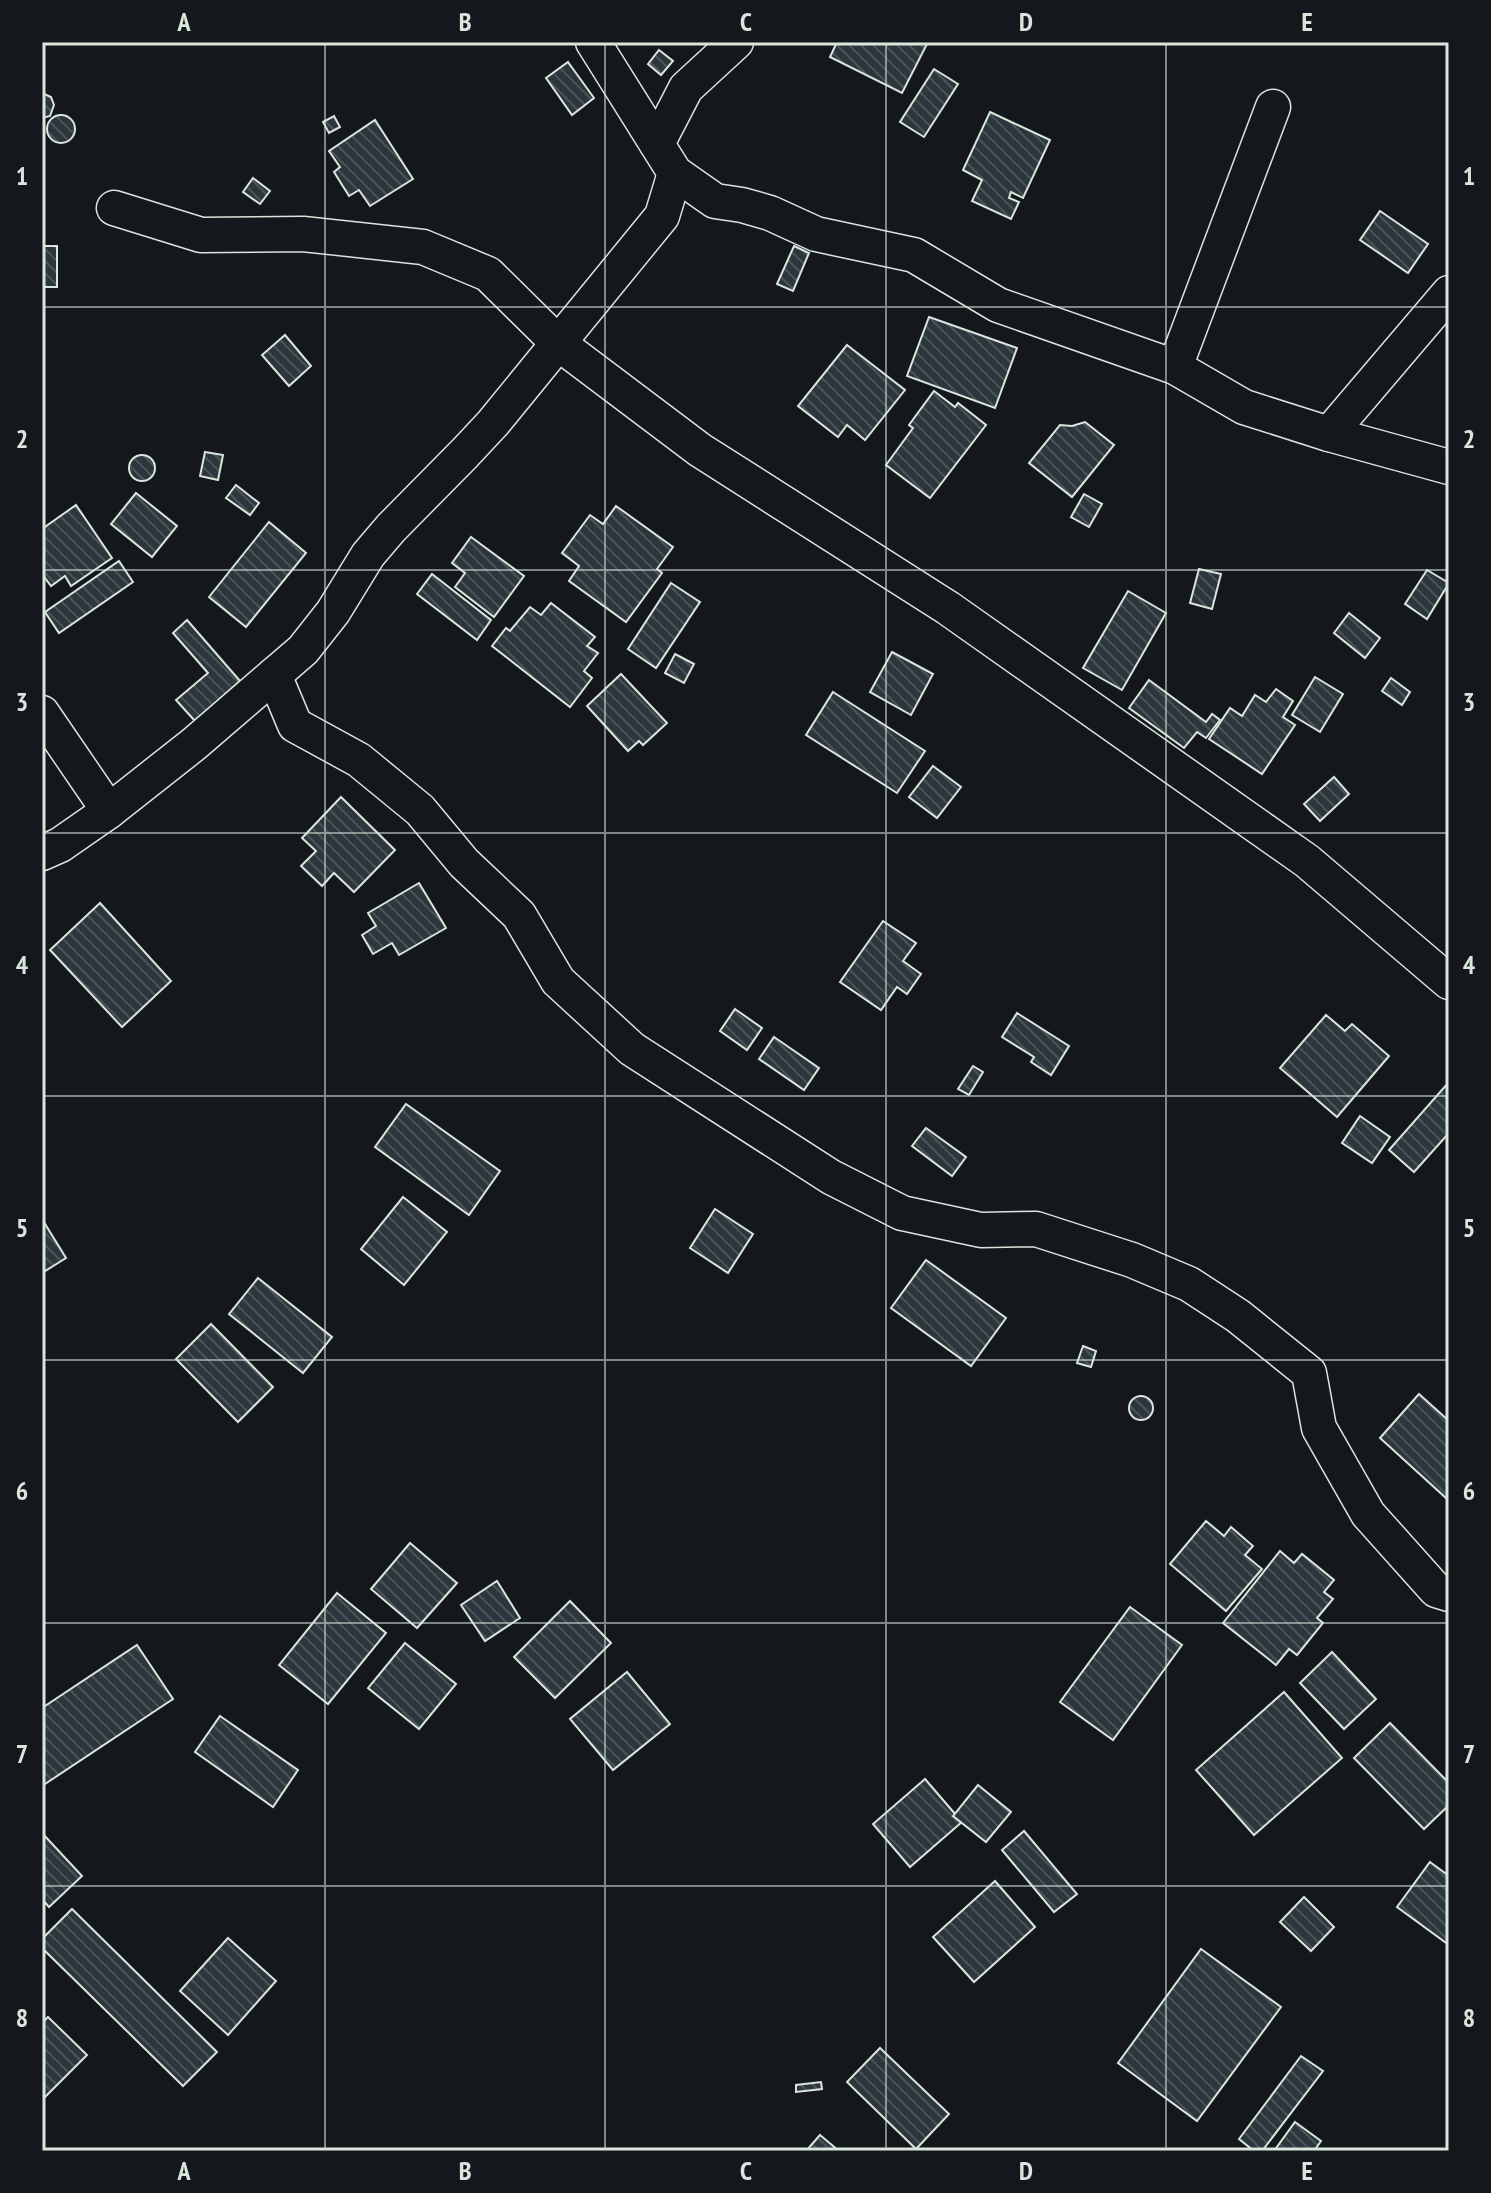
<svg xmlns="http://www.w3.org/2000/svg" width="1491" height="2193" font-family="'PT Sans Narrow',sans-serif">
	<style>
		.building { fill: url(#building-back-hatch); stroke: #d8e6dc; stroke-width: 2 }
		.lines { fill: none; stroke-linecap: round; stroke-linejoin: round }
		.street-casing { stroke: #d8e6dc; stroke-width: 37 }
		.street { stroke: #14181c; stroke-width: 34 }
		.grid { fill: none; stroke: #d8e6dc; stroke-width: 2; stroke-opacity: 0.55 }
		.neatline { fill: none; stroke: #d8e6dc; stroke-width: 3 }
		.grid-label { font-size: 26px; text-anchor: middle; font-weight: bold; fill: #d8e6dc }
	</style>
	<defs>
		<pattern id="building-back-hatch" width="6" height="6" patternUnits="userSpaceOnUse" patternTransform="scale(2)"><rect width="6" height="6" fill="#2c363c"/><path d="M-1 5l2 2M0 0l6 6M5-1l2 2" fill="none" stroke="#4a5358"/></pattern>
	</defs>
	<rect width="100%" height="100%" fill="#14181c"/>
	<g class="building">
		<path d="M837,42H928L902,93L830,57Z"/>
		<path d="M659,50L673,61L661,75L648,64Z"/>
		<path d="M568,62L594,98L572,115L546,78Z"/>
		<path d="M934,69L958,84L924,137L900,122Z"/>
		<path d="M42,93L51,97L54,105L50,116L42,118Z"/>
		<path d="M990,112L1050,140L1023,198L1011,192L1009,198L1019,202L1011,219L972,201L982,180L963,170Z"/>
		<circle cx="61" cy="129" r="14"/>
		<path d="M334,116L340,127L329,133L323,122Z"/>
		<path d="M375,120L413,179L370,206L359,190L349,196L334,172L340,167L329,151Z"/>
		<path d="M253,178L270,191L260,204L243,192Z"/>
		<path d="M1380,211L1428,244L1408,273L1360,240Z"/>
		<rect x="42" y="246" width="15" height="41"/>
		<path d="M794,246L809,253L793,291L777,284Z"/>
		<path d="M929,317L1017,348L995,408L907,376Z"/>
		<path d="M285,335L311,366L289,386L262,355Z"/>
		<path d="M847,345L905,390L865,440L847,425L838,437L798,406Z"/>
		<path d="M934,391L955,407L958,403L986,425L930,498L886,465L913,428L909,425Z"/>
		<path d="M1085,422L1114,445L1072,497L1029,463L1060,425L1072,426Z"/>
		<path d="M205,452L223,455L218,480L200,476Z"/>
		<circle cx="142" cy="468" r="13"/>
		<path d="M236,485L259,503L250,515L226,498Z"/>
		<path d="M136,493L177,526L152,557L111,524Z"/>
		<path d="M1084,494L1102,504L1089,527L1071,517Z"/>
		<path d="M76,505L112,558L71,586L65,576L51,586L42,574V529Z"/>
		<path d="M616,506L673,547L657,569L662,573L626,622L569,581L579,566L562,553L590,515L603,524Z"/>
		<path d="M269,522L306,553L246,627L209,597Z"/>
		<path d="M471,537L524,576L494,617L455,587L465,573L452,563Z"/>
		<path d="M119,561L133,582L59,633L45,612Z"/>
		<path d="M1199,569L1221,574L1212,609L1190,603Z"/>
		<path d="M1427,570L1449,583L1427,619L1405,604Z"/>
		<path d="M432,574L491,620L477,640L417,594Z"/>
		<path d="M671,583L700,602L656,668L628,649Z"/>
		<path d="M1128,591L1166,613L1122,690L1083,668Z"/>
		<path d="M551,603L595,637L587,646L598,653L584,671L592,678L570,707L492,646L506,628L510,631L530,607L541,615Z"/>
		<path d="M1349,613L1380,638L1365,658L1334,633Z"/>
		<path d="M187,620L240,681L195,721L176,700L208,673L173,633Z"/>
		<path d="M892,652L933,674L911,715L870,692Z"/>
		<path d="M675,654L694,664L684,683L665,673Z"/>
		<path d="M621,674L667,723L643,745L639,741L628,751L587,706Z"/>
		<path d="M1315,677L1343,694L1320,732L1292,715Z"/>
		<path d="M1391,678L1410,692L1402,705L1382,691Z"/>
		<path d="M1149,680L1206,722L1212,714L1220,720L1206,738L1197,732L1184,748L1129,708Z"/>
		<path d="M1276,689L1293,701L1283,717L1295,725L1262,774L1209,739L1230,708L1242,716L1255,695L1266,702Z"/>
		<path d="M833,692L925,751L897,793L806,735Z"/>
		<path d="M933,766L961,787L937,818L909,797Z"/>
		<path d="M1334,777L1349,794L1320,821L1304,804Z"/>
		<path d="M341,797L395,850L354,892L334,873L322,886L301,866L316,851L302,838Z"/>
		<path d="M419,883L446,928L399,955L392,943L373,954L362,935L376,926L368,913Z"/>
		<path d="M100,903L171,981L122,1027L50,950Z"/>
		<path d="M883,921L916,943L903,961L921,974L907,994L897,987L881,1010L840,982Z"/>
		<path d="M735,1009L762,1028L747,1050L720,1031Z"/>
		<path d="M1017,1013L1069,1046L1051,1075L1031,1062L1034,1057L1002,1037Z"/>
		<path d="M1326,1015L1345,1031L1352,1024L1389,1056L1337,1117L1280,1068Z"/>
		<path d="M774,1037L819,1068L804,1090L759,1059Z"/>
		<path d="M973,1066L983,1072L969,1095L958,1089Z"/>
		<path d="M1448,1083L1449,1133L1414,1172L1389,1150Z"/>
		<path d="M406,1104L500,1171L469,1215L375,1147Z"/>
		<path d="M1360,1116L1390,1137L1372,1163L1342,1143Z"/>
		<path d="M926,1128L966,1157L952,1176L912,1146Z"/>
		<path d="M403,1197L447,1232L404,1285L361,1249Z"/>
		<path d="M715,1209L753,1234L728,1273L690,1248Z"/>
		<path d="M42,1219L66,1258L42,1273Z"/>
		<path d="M926,1260L1006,1318L971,1366L891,1308Z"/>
		<path d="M258,1278L332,1337L303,1373L229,1314Z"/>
		<path d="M211,1324L273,1387L238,1422L176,1359Z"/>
		<path d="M1083,1346L1096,1351L1091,1367L1077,1363Z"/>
		<path d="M1419,1394L1449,1421V1495L1446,1498L1380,1438Z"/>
		<circle cx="1141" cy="1408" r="12"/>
		<path d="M1206,1521L1224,1536L1231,1527L1253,1546L1245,1555L1262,1569L1226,1611L1170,1564Z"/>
		<path d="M410,1543L457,1583L417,1628L371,1589Z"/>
		<path d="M1280,1551L1294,1563L1302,1554L1334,1580L1324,1592L1333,1599L1317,1618L1323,1623L1297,1655L1289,1649L1276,1665L1223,1623Z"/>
		<path d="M497,1581L520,1618L485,1641L461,1605Z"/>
		<path d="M337,1593L386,1633L328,1704L279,1665Z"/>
		<path d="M570,1601L611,1643L555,1698L514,1657Z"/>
		<path d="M1130,1607L1182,1645L1113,1740L1060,1702Z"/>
		<path d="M405,1643L456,1684L419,1729L368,1688Z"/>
		<path d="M137,1645L173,1699L42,1786V1708Z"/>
		<path d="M1332,1652L1376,1699L1344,1729L1300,1683Z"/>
		<path d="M627,1672L670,1724L613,1770L570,1719Z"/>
		<path d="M1284,1692L1342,1758L1254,1835L1196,1770Z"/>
		<path d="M220,1716L298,1770L273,1807L195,1752Z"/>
		<path d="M1390,1723L1449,1783V1805L1424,1829L1354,1758Z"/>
		<path d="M925,1779L962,1822L910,1867L873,1824Z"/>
		<path d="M978,1785L1011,1812L986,1842L953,1816Z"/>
		<path d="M1024,1831L1077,1894L1054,1912L1002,1850Z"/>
		<path d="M42,1833L82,1876L49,1907L42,1899Z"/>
		<path d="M1430,1862L1449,1876V1945L1397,1907Z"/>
		<path d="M995,1881L1035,1927L974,1982L933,1937Z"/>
		<path d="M1304,1897L1334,1927L1311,1951L1280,1922Z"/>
		<path d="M72,1909L217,2052L183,2086L42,1948V1939Z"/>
		<path d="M228,1938L276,1981L228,2035L180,1991Z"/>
		<path d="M1201,1949L1281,2007L1197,2121L1118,2063Z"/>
		<path d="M48,2017L87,2055L42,2100V2023Z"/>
		<path d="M880,2048L949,2114L916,2149L847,2082Z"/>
		<path d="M1301,2056L1323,2071L1262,2151H1254L1239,2139Z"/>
		<path d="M821,2082L822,2089L796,2092V2085Z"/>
		<path d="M1295,2122L1321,2141L1314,2151H1274Z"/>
		<path d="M820,2135L839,2151H806Z"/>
	</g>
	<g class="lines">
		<g class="street-casing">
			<g id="street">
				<path d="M593,42L675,173L715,201L742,205L770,213L816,234L914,255L998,305L1175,367L1244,407L1329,434L1449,467"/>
				<path d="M657,144L686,88L736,42"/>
				<path d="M114,208L201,235L303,234L423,247L488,274L558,343L700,450L948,608L1307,861L1449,982"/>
				<path d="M1175,367L1273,107"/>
				<path d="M1329,434L1449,293"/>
				<path d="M274,675L295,725L359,760L420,810L464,863L519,915L558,981L632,1049L831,1177L902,1213L981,1230L1036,1229L1132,1260L1189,1284L1238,1316L1309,1373L1319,1428L1368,1514L1436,1590L1449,1594"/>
				<path d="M42,713L109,811"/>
				<path d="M42,853L60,845L109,811L194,744L303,650L333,612L368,555L391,528L465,453L493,423L662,216L675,173"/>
			</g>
		</g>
		<use href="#street" class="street"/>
	</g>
	<path class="grid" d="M325,42V2151M605,42V2151M886,42V2151M1166,42V2151M42,307H1449M42,570H1449M42,833H1449M42,1096H1449M42,1360H1449M42,1623H1449M42,1886H1449"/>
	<rect width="1491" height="2193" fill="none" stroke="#14181c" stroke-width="88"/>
	<rect x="44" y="44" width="1403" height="2105" class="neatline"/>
	<g class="grid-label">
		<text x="184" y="31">A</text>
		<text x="465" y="31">B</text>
		<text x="746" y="31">C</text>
		<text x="1026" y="31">D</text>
		<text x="1307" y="31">E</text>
		<text x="22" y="185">1</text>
		<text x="1469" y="185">1</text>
		<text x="22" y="448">2</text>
		<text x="1469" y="448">2</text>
		<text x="22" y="711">3</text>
		<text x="1469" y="711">3</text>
		<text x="22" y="974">4</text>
		<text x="1469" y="974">4</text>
		<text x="22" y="1237">5</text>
		<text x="1469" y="1237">5</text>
		<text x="22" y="1500">6</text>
		<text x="1469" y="1500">6</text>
		<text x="22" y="1763">7</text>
		<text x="1469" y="1763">7</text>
		<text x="22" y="2027">8</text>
		<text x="1469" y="2027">8</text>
		<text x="184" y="2180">A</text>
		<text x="465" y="2180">B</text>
		<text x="746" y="2180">C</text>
		<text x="1026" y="2180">D</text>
		<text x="1307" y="2180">E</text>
	</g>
</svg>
